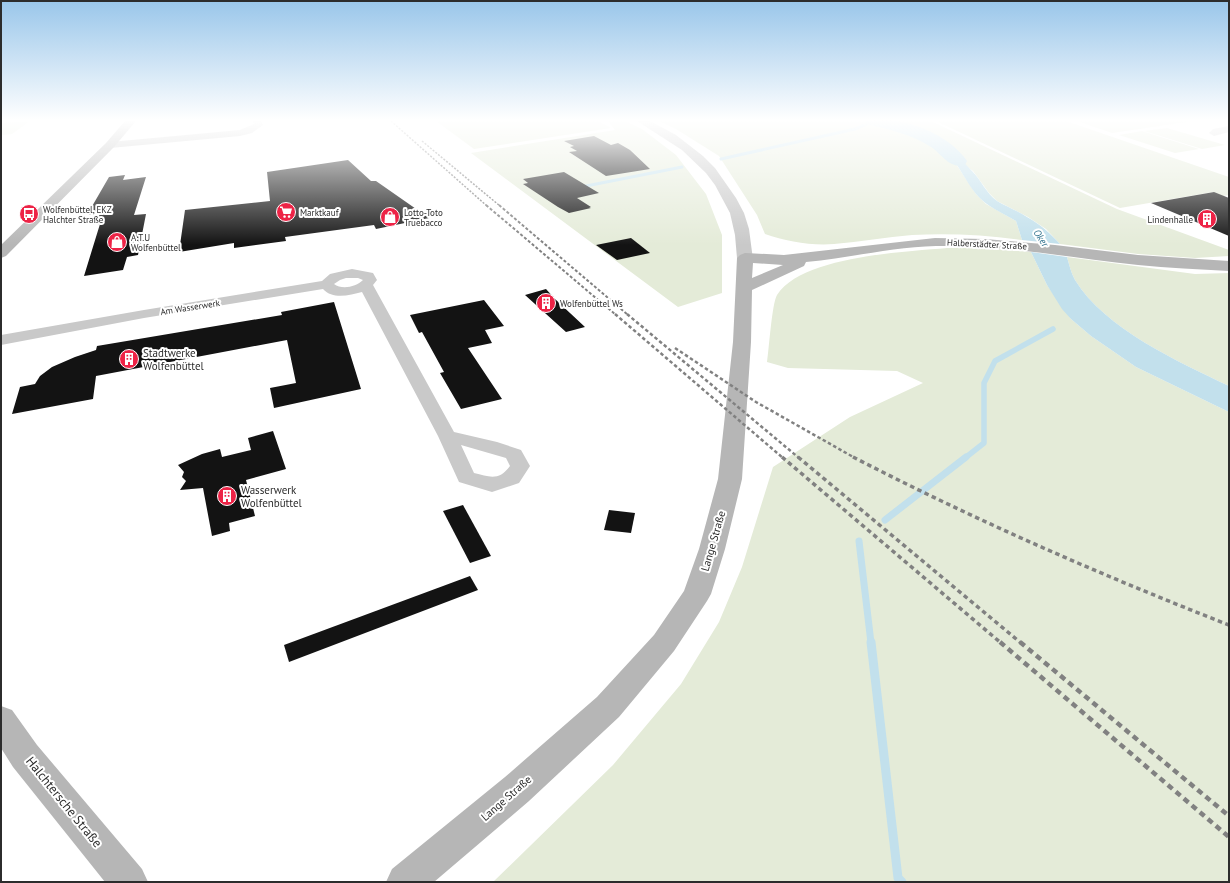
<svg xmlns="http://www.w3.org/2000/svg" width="1230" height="883" font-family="'PT Sans',sans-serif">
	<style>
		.green { fill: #e4ebd8 }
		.water { fill: #c2e0ec }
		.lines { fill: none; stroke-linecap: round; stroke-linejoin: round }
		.stream-far3 { stroke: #c2e0ec; stroke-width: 3 }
		.stream-far2 { stroke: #c2e0ec; stroke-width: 5.5 }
		.stream-far1 { stroke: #c2e0ec; stroke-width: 7 }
		.stream { stroke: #c2e0ec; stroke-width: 9 }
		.river { fill: #c2e0ec; fill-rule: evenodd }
		.building { fill: #131313 }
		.minor { fill: #c9c9c9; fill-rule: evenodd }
		.tertiary { fill: #c9c9c9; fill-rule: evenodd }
		.secondary { fill: #b6b6b6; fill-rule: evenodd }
		.rail-far4 { stroke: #818181; stroke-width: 1.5; stroke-dasharray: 2 1.5; stroke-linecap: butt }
		.rail-far3 { stroke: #818181; stroke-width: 2; stroke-dasharray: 3 2; stroke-linecap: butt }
		.rail-far2 { stroke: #818181; stroke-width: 2.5; stroke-dasharray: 3.5 2.5; stroke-linecap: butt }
		.rail-far1 { stroke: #818181; stroke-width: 3.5; stroke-dasharray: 4.5 3.5; stroke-linecap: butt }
		.rail { stroke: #818181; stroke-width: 4.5; stroke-dasharray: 6 4.5; stroke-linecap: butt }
		.labels { text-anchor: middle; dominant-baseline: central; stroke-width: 4; stroke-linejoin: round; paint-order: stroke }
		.far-poi-label { font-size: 9px; fill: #2c2c2c; stroke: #fff; text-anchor: start }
		.far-street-label { font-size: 9px; fill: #2c2c2c; stroke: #fff }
		.far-water-label { font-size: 10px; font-style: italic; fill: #377691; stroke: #fff }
		.poi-label { font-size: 11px; fill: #2c2c2c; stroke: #fff; text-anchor: start }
		.street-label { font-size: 11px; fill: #2c2c2c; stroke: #fff }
		.near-street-label { font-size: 13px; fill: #2c2c2c; stroke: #fff }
	</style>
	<rect width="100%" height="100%" fill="#fff"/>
	<g class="green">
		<path d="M30,121L12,134L1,135V123Z"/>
		<path d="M436,121H598L611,128L474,149Z"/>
		<path d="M608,121H625L642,129L676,155L706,194L722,235V293L678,307L471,153L615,130Z"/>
		<path d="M659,121H861L915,133L928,139L950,155L976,194L986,204L1016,221L1022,240C986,235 949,233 912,235C886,237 860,242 834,244C811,246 786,241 765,234L757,215L719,156L676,129Z"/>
		<path d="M872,121H931L1117,209L1229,250V256L1195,258L1138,254L1060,244L1046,229L1028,217L997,201L989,193L973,171L921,133Z"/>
		<path d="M936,121H1066L1229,177V195L1223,196L1213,192L1120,208Z"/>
		<path d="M1077,121H1193L1112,133Z"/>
		<path d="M1167,128L1225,145L1202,149L1144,131Z"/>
		<path d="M1142,131L1199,149L1175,153L1119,135Z"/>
		<path d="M947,248H985L1031,252L1047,285L1071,319L1091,336L1136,367L1229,412V882H493L613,765L681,684L719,622L742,567L773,467L850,417L923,383L897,371L788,368L767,362C769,349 772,303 777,295C802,256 904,252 947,248Z"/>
		<path d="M1067,257L1195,274L1229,273V386C1179,362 1105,329 1075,280C1071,273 1069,264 1067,257Z"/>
	</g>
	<g class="water">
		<path d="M861,121C882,121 916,128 934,139C948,147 961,159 972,171C981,180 986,193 997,201C1007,207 1018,211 1027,217C1040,224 1050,233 1060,244L1022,240L1016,221C1002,213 986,206 976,194C966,182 960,167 950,156C930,132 890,126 861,121Z"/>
		<path d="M1031,252L1067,257C1069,264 1071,273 1075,280C1105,329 1179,362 1229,386V412L1136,367L1091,336L1071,319L1062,309L1047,285Z"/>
	</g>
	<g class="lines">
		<g class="stream-far3">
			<path d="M721,159L855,129L874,121"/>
			<path d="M581,187L682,167"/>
		</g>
		<path class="stream-far2" d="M965,458L984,443V383L995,361L1053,329"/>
		<g class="stream-far1">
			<path d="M885,520L966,457"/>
			<path d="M859,541L871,643"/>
		</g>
		<path class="stream" d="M871,642L898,878L902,882"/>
		<path class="river" d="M865,121C875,121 886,120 896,121C921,124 953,140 967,161L965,165C949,169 943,155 931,147C911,134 890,130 867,124Z"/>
	</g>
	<g class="building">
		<path d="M594,136L611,145L618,143L630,150L650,169L606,176L569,152L577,151L570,147L574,146L564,141Z"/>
		<path d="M348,160L371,181H376L429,218L376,229L374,225L285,237L286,241L234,248V243L179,252L185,210L270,201L267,172Z"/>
		<path d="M564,172L599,193L577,198L591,207H589L591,208L569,213L558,207L523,184L528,183L523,179Z"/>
		<path d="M125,175L123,180L146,177L134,215L146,214L138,255L127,257L123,270L84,276L100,224L91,225L97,214L87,215L109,177Z"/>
		<path d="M1214,192L1229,198V236L1151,203Z"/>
		<path d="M631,238L650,253L617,260L596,245Z"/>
		<path d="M546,289L555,299L585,327L566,332L525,295Z"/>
		<path d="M484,300L504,326L485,330L492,343L468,348L502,399L461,409L440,373L444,372L422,332L419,333L410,315Z"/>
		<path d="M334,302L361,389L274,408L270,388L296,383L287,340L96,376L93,399L12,414L20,387L35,384L40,376L52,367L75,357L96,350L97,346L282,315L281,312Z"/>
		<path d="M273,431L286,469L246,480L255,516L229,523L230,531L212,536L203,488L180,490L186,481L182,477L184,472L178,465L202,454L220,449L222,457L251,450L248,438Z"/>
		<path d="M463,505L491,556L470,563L443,511Z"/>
		<path d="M609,510L635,513L631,533L604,530Z"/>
		<path d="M470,576L478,590L289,662L284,645Z"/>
	</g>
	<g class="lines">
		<g class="minor">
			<path d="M253,121H261L263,125L252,133L240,136L110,148L105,145L110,142L240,130L254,124Z"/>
			<path d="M1229,126V132L1214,136L1209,133L1213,129Z"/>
			<path d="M352,269L373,273L377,280L373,285L454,432L497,442L521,450L530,466L519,483L492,492L459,482L438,436L362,292C350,295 333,300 323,289L144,318L1,345V335L144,310L322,281L330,274ZM346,278H358L363,280C356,287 342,290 334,284L340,280ZM461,445L506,458L510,466C499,481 490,477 474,473Z"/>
		</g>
		<path class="tertiary" d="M637,121H650L676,135L703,156L715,168L736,198L744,213L749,229L752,252L753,258L750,261L745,263L740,261L737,258L735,235L730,213L715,185L706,173L682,150Z"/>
		<g class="secondary">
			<path d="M125,121H136L114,147L6,256L1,258V245L106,143Z"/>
			<path d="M935,238L985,239L1055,245L1138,255L1229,261V271C1199,269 1168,268 1138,265C1071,258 1004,245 936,246C892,247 850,258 806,262L804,266L752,290L751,342L742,479L725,549L711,594L707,601L674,651L619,717L529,801L434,882H386L392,869L505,777L597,697L654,635L684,591L699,549L718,479L733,342L737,258L740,255L745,253L784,255ZM753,263L783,265L752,278Z"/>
			<path d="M1,706L12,710L37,745L142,869L148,882H105L13,767L1,748Z"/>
		</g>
		<g class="rail-far4">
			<path d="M391,121L487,206"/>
			<path d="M422,141L500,206"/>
		</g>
		<g class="rail-far3">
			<path d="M486,205L616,315"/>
			<path d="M499,205L628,315"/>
		</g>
		<g class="rail-far2">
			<path d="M615,314L783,458"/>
			<path d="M627,314L799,458"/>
			<path d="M675,348L756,402L855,458"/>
		</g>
		<g class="rail-far1">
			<path d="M782,457L1001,643"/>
			<path d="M798,457L1021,643"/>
			<path d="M853,457C975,520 1101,575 1229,625"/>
		</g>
		<g class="rail">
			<path d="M1000,642L1229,837"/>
			<path d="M1020,642L1229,816"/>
		</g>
	</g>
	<linearGradient id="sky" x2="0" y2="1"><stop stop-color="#99c6ea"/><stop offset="0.49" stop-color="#fff"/><stop offset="1" stop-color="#fff" stop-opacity="0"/></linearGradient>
	<rect width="1230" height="245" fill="url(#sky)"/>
	<defs>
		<g id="supermarket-disc" transform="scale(1)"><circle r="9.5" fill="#ed2346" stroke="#fff"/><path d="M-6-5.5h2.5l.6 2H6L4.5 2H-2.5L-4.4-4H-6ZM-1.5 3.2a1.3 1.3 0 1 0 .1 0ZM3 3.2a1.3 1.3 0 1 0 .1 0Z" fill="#fff"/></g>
		<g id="bus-disc" transform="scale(1)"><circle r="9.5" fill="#ed2346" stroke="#fff"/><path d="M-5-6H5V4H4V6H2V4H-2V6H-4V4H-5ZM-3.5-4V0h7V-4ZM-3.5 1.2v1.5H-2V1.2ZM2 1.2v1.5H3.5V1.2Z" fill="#fff"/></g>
		<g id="shop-disc" transform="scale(1)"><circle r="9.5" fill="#ed2346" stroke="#fff"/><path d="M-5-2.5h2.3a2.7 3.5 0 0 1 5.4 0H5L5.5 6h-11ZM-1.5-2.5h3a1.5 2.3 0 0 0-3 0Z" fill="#fff"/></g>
		<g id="building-disc" transform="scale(1)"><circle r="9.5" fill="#ed2346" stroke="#fff"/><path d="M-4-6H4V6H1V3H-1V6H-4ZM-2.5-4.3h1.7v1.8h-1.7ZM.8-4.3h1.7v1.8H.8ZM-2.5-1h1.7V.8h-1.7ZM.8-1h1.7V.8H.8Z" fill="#fff"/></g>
	</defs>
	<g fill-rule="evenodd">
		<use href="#supermarket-disc" x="286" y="212"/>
		<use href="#bus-disc" x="29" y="214"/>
		<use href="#shop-disc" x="390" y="217"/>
		<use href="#building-disc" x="1207" y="219"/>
		<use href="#shop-disc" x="117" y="242"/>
		<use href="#building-disc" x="546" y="303"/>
		<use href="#building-disc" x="129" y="359"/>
		<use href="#building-disc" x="227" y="496"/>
	</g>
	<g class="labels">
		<g class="far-poi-label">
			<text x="43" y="209">Wolfenbüttel, EKZ<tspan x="43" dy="10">Halchter Straße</tspan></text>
			<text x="300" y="212">Marktkauf</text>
			<text x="404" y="212">Lotto-Toto<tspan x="404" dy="10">Truebacco</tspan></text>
			<text x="1193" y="219" text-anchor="end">Lindenhalle</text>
			<text x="131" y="237">A.T.U<tspan x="131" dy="10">Wolfenbüttel</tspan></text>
			<text x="560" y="303">Wolfenbüttel Ws</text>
		</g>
		<g class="far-street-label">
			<text transform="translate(987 244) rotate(3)">Halberstädter Straße</text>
			<text transform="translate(190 307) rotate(-9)">Am Wasserwerk</text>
		</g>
		<g class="far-water-label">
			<text transform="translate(1041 238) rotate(56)">Oker</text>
		</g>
		<g class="poi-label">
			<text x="143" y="353">Stadtwerke<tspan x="143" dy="13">Wolfenbüttel</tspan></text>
			<text x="241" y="490">Wasserwerk<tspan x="241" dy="13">Wolfenbüttel</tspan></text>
		</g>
		<g class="street-label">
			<text transform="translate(713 541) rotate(-74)">Lange Straße</text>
			<text transform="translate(506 798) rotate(-41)">Lange Straße</text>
		</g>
		<g class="near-street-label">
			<text transform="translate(64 802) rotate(51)">Halchtersche Straße</text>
		</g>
	</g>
	<rect width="1230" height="883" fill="none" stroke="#2c2c2c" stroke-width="4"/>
</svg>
